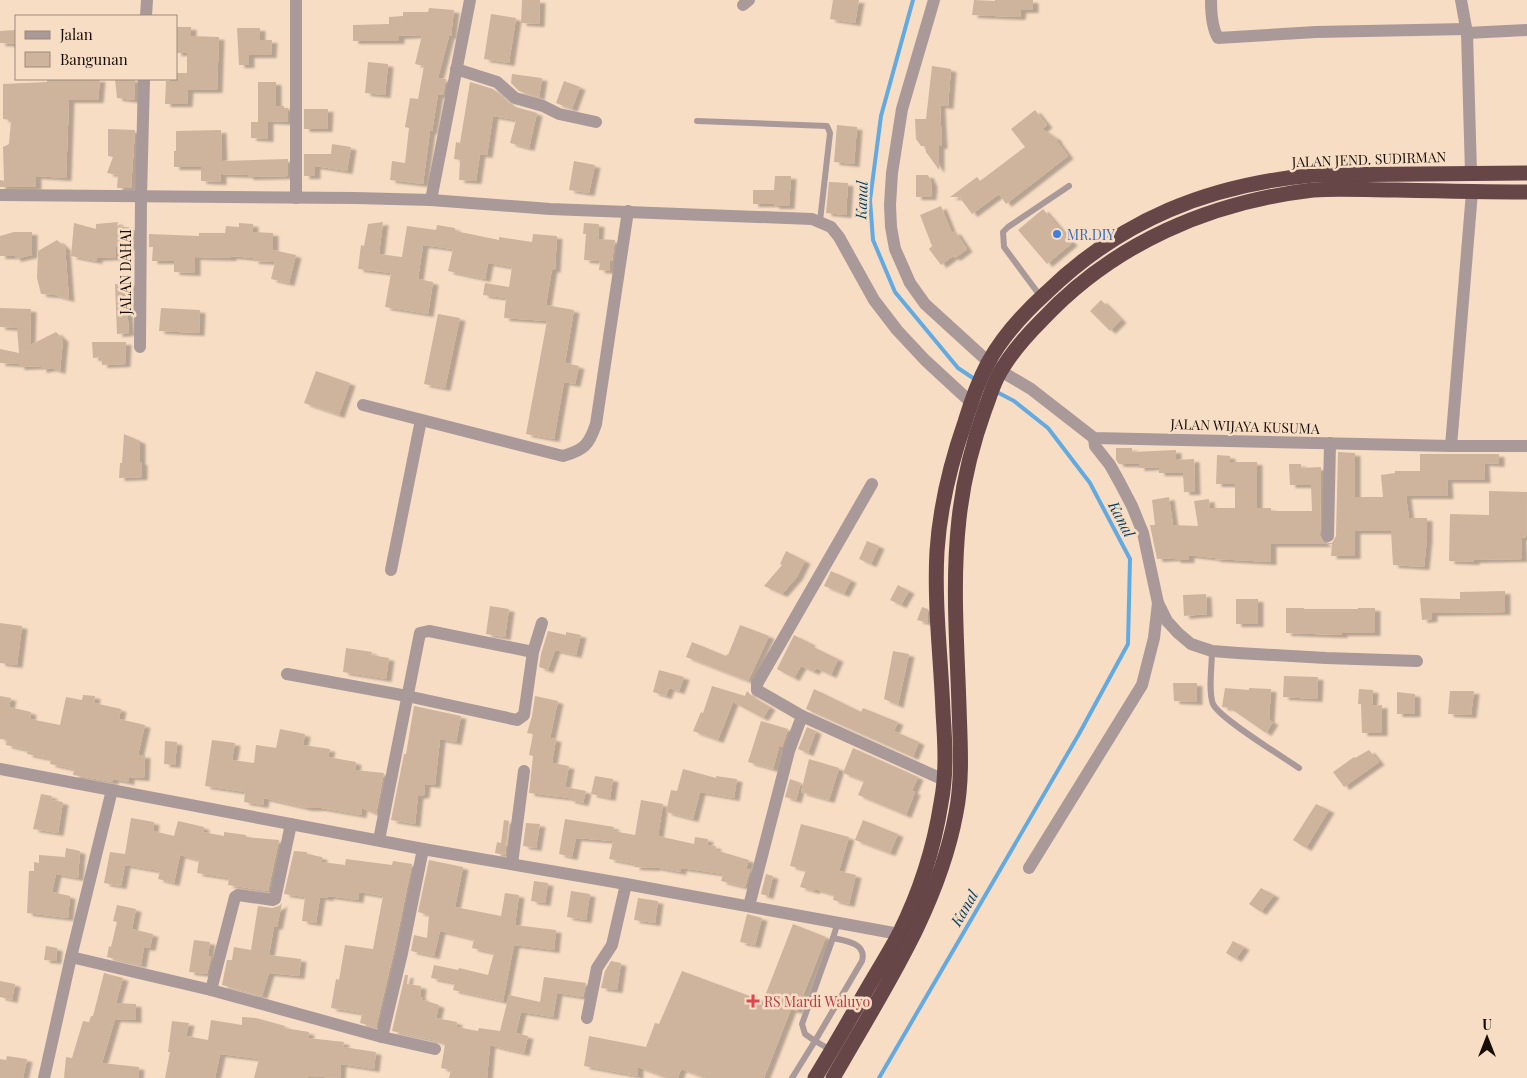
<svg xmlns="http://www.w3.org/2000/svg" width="1527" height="1078" font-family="'Playfair Display',serif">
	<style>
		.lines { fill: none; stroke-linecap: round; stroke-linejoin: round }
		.stream { stroke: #63aae0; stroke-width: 4 }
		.building { fill: #ceb49c; filter: url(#shadow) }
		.lane { stroke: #a99999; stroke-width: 6 }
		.street { stroke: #a99999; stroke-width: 12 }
		.highway { stroke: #664647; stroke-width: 15 }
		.shop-dot { fill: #3f7fe0; stroke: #f8ddc5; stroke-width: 2 }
		.health-dot { fill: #e0444e; stroke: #f8ddc5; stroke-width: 2 }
		.labels { text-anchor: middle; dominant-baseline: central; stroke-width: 5; stroke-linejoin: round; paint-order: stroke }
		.street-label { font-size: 14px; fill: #160d06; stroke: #f8ddc5 }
		.shop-label { font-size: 14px; fill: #366cbe; stroke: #f8ddc5; text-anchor: start }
		.health-label { font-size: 14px; fill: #be3a42; stroke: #f8ddc5; text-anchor: start }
		.water-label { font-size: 15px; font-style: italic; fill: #074064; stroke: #f8ddc5 }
	</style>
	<defs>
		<filter id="shadow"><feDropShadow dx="5.5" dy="3" stdDeviation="1" flood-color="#0004"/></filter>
	</defs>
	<rect width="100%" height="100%" fill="#f8ddc5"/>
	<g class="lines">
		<g class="stream">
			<path d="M913,0L881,116L870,200L873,240L895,292L958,368L976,380"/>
			<path d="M879,1078L1079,734L1128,644L1130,559L1090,483L1048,428L1014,401L995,391"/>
		</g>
	</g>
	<g class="building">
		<path d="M522,0H540L539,24L521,23Z"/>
		<path d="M833,0H859L855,23L830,19Z"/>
		<path d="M974,0L995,1V0H1033V10H1021L1020,17L972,15Z"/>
		<path d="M429,8L454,10L451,36H449L438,78L446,79L443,95H438L432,131H430L423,184L390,180L392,161L405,163L409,128L405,127L410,98L418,99L424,66L415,64L422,35L399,36V41H353V25L389,24V17L403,16V12H428Z"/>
		<path d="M491,14L516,18L509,63L484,59Z"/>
		<path d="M176,27H191V36L219,37L217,90H188L187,104H165L166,81H170V79H176V73H187V53H176Z"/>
		<path d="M237,28H260V40H272L271,55H249V65H239Z"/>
		<path d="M16,30V44L0,43V31Z"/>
		<path d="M368,62L388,64L385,95L365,93Z"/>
		<path d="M932,66L951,69L948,106L940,105L942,146H939V170L926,152L925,146H921L916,139L915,119H926Z"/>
		<path d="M512,74L542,78L539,97L519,91L511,83Z"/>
		<path d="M47,79H100L98,100H69L66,178L36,176V187H0V180L4,181L3,147L9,144L11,120L3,119V84L47,82Z"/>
		<path d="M115,79H135L134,100L117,98Z"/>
		<path d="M564,81L580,87L572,109L556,103Z"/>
		<path d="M258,82H276V106H284V108H288V122L268,121V139L251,138V122H258Z"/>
		<path d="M470,82L493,89L512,106L537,113L529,148L510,143L516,120L493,116L487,155L480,154L476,181L459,180L460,160L454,159L456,142L460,143Z"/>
		<path d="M304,109H328L327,129H304Z"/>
		<path d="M1035,110L1047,125L1042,129L1056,138L1057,141L1068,156L1006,204L999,194L972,214L960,198L962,197H950L977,177L980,181L1025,147L1011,129Z"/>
		<path d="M837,125L857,127L854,164L834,162Z"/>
		<path d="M108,129L135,130L131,188H117L118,175L107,173L113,157L108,156Z"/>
		<path d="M221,130L222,161L288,159V176L248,177V175L221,174V182L201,181V167H174V151H176V131Z"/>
		<path d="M332,144L351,147L347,171L315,166V176H304V154H331Z"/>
		<path d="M574,161L595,165L589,193L569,190Z"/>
		<path d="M916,175H928L932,184L931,197H916Z"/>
		<path d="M775,176H791L789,206H774V204H753V190H774Z"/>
		<path d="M829,182L848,183L846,215L826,213Z"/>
		<path d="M941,206L952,233L955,231L967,249L955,258L953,256L941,265L929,249L932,246L920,215Z"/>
		<path d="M1043,209L1072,243L1047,264L1018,230Z"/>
		<path d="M118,222L117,226L133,228V247H116V257L97,258V261L71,256L74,223L96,229V224Z"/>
		<path d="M383,222L379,254L402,257L407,226L436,230L437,225L455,228V231L499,240V237L532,242L533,234L557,236L555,270L552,269L546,305L574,310L565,363L579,366L575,384L564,382L554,439L526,434L547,321L504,318L506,298L483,295L485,283L509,287L512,267L488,263L485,279L448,271L453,249L423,245L418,279L433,282L428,314L385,307L391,273L358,269L361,245L364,246L368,224Z"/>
		<path d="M239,223L253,224V232L273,233V250L296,255L289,283L271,279L275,262L253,261L254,258L231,256V258L195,257V273L174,272V261H152L153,247H149V234L199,236V233H225L226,226L239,227Z"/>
		<path d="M584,223L599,224L598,239L615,240L612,261H610V271L599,270L600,261L584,260L586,234H583Z"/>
		<path d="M14,232H32V255L15,259V256H0V236Z"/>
		<path d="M57,240L65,247L69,299L55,295L41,294L37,278L38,251Z"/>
		<path d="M132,283V308L127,307L129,333L117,334L115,284Z"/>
		<path d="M1101,300L1121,320L1110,331L1090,311Z"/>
		<path d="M0,308L31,309L30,345L56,332L63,339L60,371L51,368L41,370V366L19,367V364L0,363V349L19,353L17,328L0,327Z"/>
		<path d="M161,308L200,310L199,333L159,331Z"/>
		<path d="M438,314L460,318L445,388L424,384Z"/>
		<path d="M92,342H126L125,364L102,365L101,357L93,358Z"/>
		<path d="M316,371L350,383L339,415L304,403Z"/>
		<path d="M124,434L140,441V462H142V477L119,478L120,463H122Z"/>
		<path d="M1116,448H1132V452L1176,450V460L1194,459L1195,492H1184L1183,473H1159V467L1139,468V464H1119L1116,460Z"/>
		<path d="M1338,452L1355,453V497H1383L1381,475L1395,473V471H1420V454H1499V464L1484,463L1485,480H1447L1448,496H1406L1409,518H1427V538L1424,567L1393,565L1391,531H1355V556H1331L1332,544H1271V562L1215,559V558L1189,555V560H1175V558L1157,559L1150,525H1155L1152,500L1169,497L1173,525L1198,526L1194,501L1209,499L1210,508H1235V484H1216L1217,455L1230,456V462H1257V508H1271V511H1312L1311,485H1290L1289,464H1301V468L1321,467L1320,536L1324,543H1332L1336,536Z"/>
		<path d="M1489,491L1527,492L1526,537L1521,538L1522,559L1474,560V562L1449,561L1450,514L1489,515Z"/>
		<path d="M867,541L879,546L871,564L859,559Z"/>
		<path d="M786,551L805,561L797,577L782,594L764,586L782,565L780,564Z"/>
		<path d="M831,571L851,580L844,594L824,586Z"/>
		<path d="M898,585L909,591L901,605L890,600Z"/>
		<path d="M1505,591V612L1432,613V619L1422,620L1420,598L1460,599V592Z"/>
		<path d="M1206,594L1207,614L1184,616L1183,595Z"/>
		<rect x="1236" y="599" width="22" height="25"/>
		<path d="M490,606L509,609L505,637L486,634Z"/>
		<path d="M922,607L928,609V623L917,620Z"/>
		<path d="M1286,608H1304V609H1358V608H1375V633H1342V635L1286,633Z"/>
		<path d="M0,623L22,626L17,665L0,663Z"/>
		<path d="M740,625L769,636L748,681L686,657L692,642L726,656L727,654L728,655Z"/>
		<path d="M548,631L566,635V632L581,635L576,655L555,650L548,670L539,667L541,654Z"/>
		<path d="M794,635L810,643L809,645L838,659L831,675L816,668L814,672L801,666L794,678L777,669Z"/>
		<path d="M346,648L372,652L371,655L389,658L386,679L343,672Z"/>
		<path d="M893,651L909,654L898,705L884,699Z"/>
		<path d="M659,670L684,677L679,691L669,688L666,696L653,692Z"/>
		<path d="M1284,676L1318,677L1317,699L1283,697Z"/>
		<path d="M1173,683H1197V702L1174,701Z"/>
		<path d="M712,686L745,696L747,691L753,697L770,707L763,718L733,702L718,740L693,731L701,712L703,713Z"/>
		<path d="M1225,688L1249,690V688L1271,689L1269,720L1273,722L1266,733L1230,708L1222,707Z"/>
		<path d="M814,689L861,712L863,708L898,722L894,731L919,742L913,757L806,709Z"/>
		<path d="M1359,689L1373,690L1372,706L1382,705V733H1362L1361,704H1358Z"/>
		<path d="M1450,691H1474L1471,715L1448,714Z"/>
		<path d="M1397,692L1415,694V714H1397Z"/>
		<path d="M83,695L95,696L94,703L121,709L119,719L145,725L138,755H145L144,778L129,777V782L113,779V782L73,775L74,769L50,764L51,759L27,754L28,750L6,745L7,740L0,739V696L11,698L9,707L31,712L30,719L60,725L66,697L82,700Z"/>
		<path d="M535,696L558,701L550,738L556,739L552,763L569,766L565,787L586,791L583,803L569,800L570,798L529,793L533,756L529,755L533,734L527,733L532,716Z"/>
		<path d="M414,706L461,716L456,742L440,739L435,785L425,784L424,795L418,796L415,824L391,820L404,754H406Z"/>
		<path d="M761,721L788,729L782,747H779L773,769L748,762Z"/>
		<path d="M807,727L816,731L808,753L798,749Z"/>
		<path d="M280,729L305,734L303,745L330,749L328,757L356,762L355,770L384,773L376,814L362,808L361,815L321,808H307L264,798L263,805L244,802L245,792L205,786L212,740L235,743L232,760L254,763L256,745L276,748Z"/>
		<path d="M165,741L177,742L175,765L164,764Z"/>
		<path d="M853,748L918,777L912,791L915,792L906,815L858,795L864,781L843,773Z"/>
		<path d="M1369,750L1379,762L1344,787L1333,772L1354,757L1355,758Z"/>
		<path d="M809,759L839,768L829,800L801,792Z"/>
		<path d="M683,769L716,778V776L737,779L734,798L700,792L693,819L666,812L671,790L677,791Z"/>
		<path d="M595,776L613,779L610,798L591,794Z"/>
		<path d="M790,779L801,783L796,800L785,797Z"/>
		<path d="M41,794L52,796L51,800L63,802L58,833L33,829Z"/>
		<path d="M641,800L663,804L658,836L694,844L695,837L708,839L707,845L716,846L715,850L749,860L746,869L750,870L745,887L721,881L723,874L681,868V872L654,867V868L634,867L635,864L609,859L613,841L576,838L572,857L559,854L565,819L614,827L613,831L635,835Z"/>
		<path d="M1316,804L1329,810L1306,848L1293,840Z"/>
		<path d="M131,818L154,822L153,831L174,836L178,821L204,827L203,832L224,836V832L246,835V837L279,840L268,891L228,885L229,878L197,873L199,860L180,855L174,883L158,879L160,871L125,865L121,886L104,883L110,852L125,854Z"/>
		<path d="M504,820L509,821L505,855L495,853L497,842L501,843Z"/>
		<path d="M863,820L898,834L890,853L855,840Z"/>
		<path d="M526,823L540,824L536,848L523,846Z"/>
		<path d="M801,824L849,837L839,871L856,875L849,904L833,900L834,895L815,889L814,891L800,887L806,870L790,866Z"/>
		<path d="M66,848L80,851L78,878L56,874L52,892L70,896L68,918L27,913L29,871H34V862L39,863V855L65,857Z"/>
		<path d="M294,851L307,852V854L322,857V862L345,865L346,859L392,865L393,861L412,864L394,951L376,1027L360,1023L362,1013L331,1008L336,979L339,980L345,945L373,949L383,896L359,892L358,900L328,896V898L320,897L316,923L302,921L305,897L284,894Z"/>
		<path d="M429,860L463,867L455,907L501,916L505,893L519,895L515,925L556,930L554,950L514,945L503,1001L453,990L455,983L431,978L434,965L458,970L459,968L488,975L494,953L472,948L474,939L440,931L434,956L411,951L414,935L427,938L429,915L418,912Z"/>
		<path d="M766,874L773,876L768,896L761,894Z"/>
		<path d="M534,881L548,883L545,903L531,901Z"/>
		<path d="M1261,888L1274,895L1261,912L1249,904Z"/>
		<path d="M571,891L590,894L586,920L567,917Z"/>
		<path d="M638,898L658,901L655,923L634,920Z"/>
		<path d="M282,903L277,927L274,926L269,955L301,959L299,976L269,973L262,996L222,985L227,960H232L234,947L251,950L258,906L272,908L279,906Z"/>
		<path d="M117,905L136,909L132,929L153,934L150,948L144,947L141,965L107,957L109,946L111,947L117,922L113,921Z"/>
		<path d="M747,914L762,918L755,945L740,942Z"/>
		<path d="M793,924L826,937L797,1011L791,1009L764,1078H707L681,1069L678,1078H668L638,1067V1076L584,1066L589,1036L646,1047L655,1023L659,1024L682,971L763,1001Z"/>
		<path d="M194,940L210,942L208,956L211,957L207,974L189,972Z"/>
		<path d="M1233,941L1244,947L1236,959L1226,953Z"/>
		<path d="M46,946L57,948L56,961L44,960Z"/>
		<path d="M611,961L621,963L617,990L601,988L605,971Z"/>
		<path d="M104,973L123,978L116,1003L136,1004V1020L115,1019L102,1063L139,1067L138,1078H64L66,1057L72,1058L83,1021L89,1022L91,1016H93Z"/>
		<path d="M405,975H408L407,984L421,986L420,997L423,998V1000L439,1005L436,1018L457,1022L456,1027L478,1031L479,1028L500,1031L509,995L540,1002L544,977L586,983L583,997L557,993L553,1017L521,1012L516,1033L528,1036L524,1053L490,1045L487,1078H449L451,1070L441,1068L445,1045L437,1041L392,1031Z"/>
		<path d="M0,981L15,984L12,1000L0,997Z"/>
		<path d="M242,1017L256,1018L285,1026L284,1028L309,1032L308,1038L344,1042L343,1047L376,1052L374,1069L341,1064L340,1078L308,1076V1078H254L259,1059L220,1054L215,1078H165L170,1052H168L172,1021L189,1023L186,1036L208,1040L211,1020L242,1025Z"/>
		<path d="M7,1056L27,1059L23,1078H0V1059L6,1060Z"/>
	</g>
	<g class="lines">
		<g class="lane">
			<path d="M697,121L827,126L830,133L820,221"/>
			<path d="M1041,297L1004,247L1003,232L1008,227L1069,186"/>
			<path d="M1212,651C1212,665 1208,692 1213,704C1219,718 1283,757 1299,768"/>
			<path d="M833,938C846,941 867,943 862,961L815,1041L805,1034L802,1024Z"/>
			<path d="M833,938L838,922"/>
			<path d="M792,1078L815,1041L831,1050"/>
		</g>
		<g class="street">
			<path d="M296,0V198"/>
			<path d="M934,0L902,109L892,173L890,205L891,227L895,249L903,267L910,283L925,304L994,367L1031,389L1094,438L1451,446H1527"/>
			<path d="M1211,0C1211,12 1212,28 1218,38L1316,32L1466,29"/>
			<path d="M1461,0L1467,33L1471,173"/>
			<path d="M743,5L749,0"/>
			<path d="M146,16L147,0"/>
			<path d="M1467,33L1527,30"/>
			<path d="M456,69L497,82L515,98L543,106L559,114L596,122"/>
			<path d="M0,195L355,198L431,200L550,209L812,219L831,227L839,237L874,300L897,330L925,360L977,408"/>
			<path d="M431,200L470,0"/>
			<path d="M140,347L141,197L144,79"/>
			<path d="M363,405L563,456C584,450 589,445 596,424L628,211"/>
			<path d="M1094,438L1095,446L1110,465L1120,483L1132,506L1143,533L1158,603L1167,621L1178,633L1191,644L1212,651L1238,653L1326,658L1417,661"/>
			<path d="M1451,446L1472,192"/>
			<path d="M872,484L757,684V690L802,716L944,780"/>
			<path d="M1328,536L1330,443"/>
			<path d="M391,570L421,420"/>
			<path d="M287,674L407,696L517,720L524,715L533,652L542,623"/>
			<path d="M0,769L423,849L626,884L899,934"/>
			<path d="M379,840L420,633L429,631L533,652"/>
			<path d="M512,864L524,771"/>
			<path d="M1029,868L1142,685L1154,638L1158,603"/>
			<path d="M749,906L789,751L802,716"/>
			<path d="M71,957L211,990L382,1037L435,1049"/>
			<path d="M211,990L235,897L238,895L273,900L275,899L291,824"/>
			<path d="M587,1018L597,968L612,945L626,884"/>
			<path d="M382,1037L402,953L423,849"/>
			<path d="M44,1078L71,957L112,790"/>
		</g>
		<g class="highway">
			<path d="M815,1078C834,1047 852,1015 870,984C880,967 890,951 899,934C919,894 934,848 941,803C947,773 945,742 943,712C941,659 934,604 937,551C940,506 950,465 965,422C971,402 978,382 988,363C1002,337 1024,313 1046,293C1122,219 1209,185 1313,175L1527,173"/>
			<path d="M833,1078C881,993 938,910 956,813C963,778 960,741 959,706C957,644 952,581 959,519C963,482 972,445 985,409C989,399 992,388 997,378C1008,356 1025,337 1042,320C1114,243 1210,202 1313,190C1339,188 1367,190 1393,190C1438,191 1482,192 1527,192"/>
		</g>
	</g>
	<circle class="shop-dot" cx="1057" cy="234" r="5"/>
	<path class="health-dot" d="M750.5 993.5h5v5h5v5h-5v5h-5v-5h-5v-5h5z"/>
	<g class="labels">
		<g class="street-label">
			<text transform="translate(1369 159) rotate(-2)">JALAN JEND. SUDIRMAN</text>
			<text transform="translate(125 272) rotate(-90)">JALAN DAHAI</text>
			<text transform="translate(1245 426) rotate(2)">JALAN WIJAYA KUSUMA</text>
		</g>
		<g class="shop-label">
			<text x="1067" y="234">MR.DIY</text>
		</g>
		<g class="health-label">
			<text x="764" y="1001">RS Mardi Waluyo</text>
		</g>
		<g class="water-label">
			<text transform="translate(861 200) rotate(-88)">Kanal</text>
			<text transform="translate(1122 519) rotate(62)">Kanal</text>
			<text transform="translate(964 908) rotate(-60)">Kanal</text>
		</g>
	</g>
	<rect x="15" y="15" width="162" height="65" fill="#f8ddc5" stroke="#9e8a79"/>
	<rect x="25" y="31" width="25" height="8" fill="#a99999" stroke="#9e8a79"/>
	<text x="60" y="40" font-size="15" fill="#160d06">Jalan</text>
	<rect x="25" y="52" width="25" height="15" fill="#ceb49c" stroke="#9e8a79"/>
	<text x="60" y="65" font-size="15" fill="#160d06">Bangunan</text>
	<g transform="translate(1487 1038)" stroke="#f8ddc5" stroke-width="4" paint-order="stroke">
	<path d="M0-4L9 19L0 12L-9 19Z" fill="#160d06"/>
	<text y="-8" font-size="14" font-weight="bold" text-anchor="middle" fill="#160d06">U</text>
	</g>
</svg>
